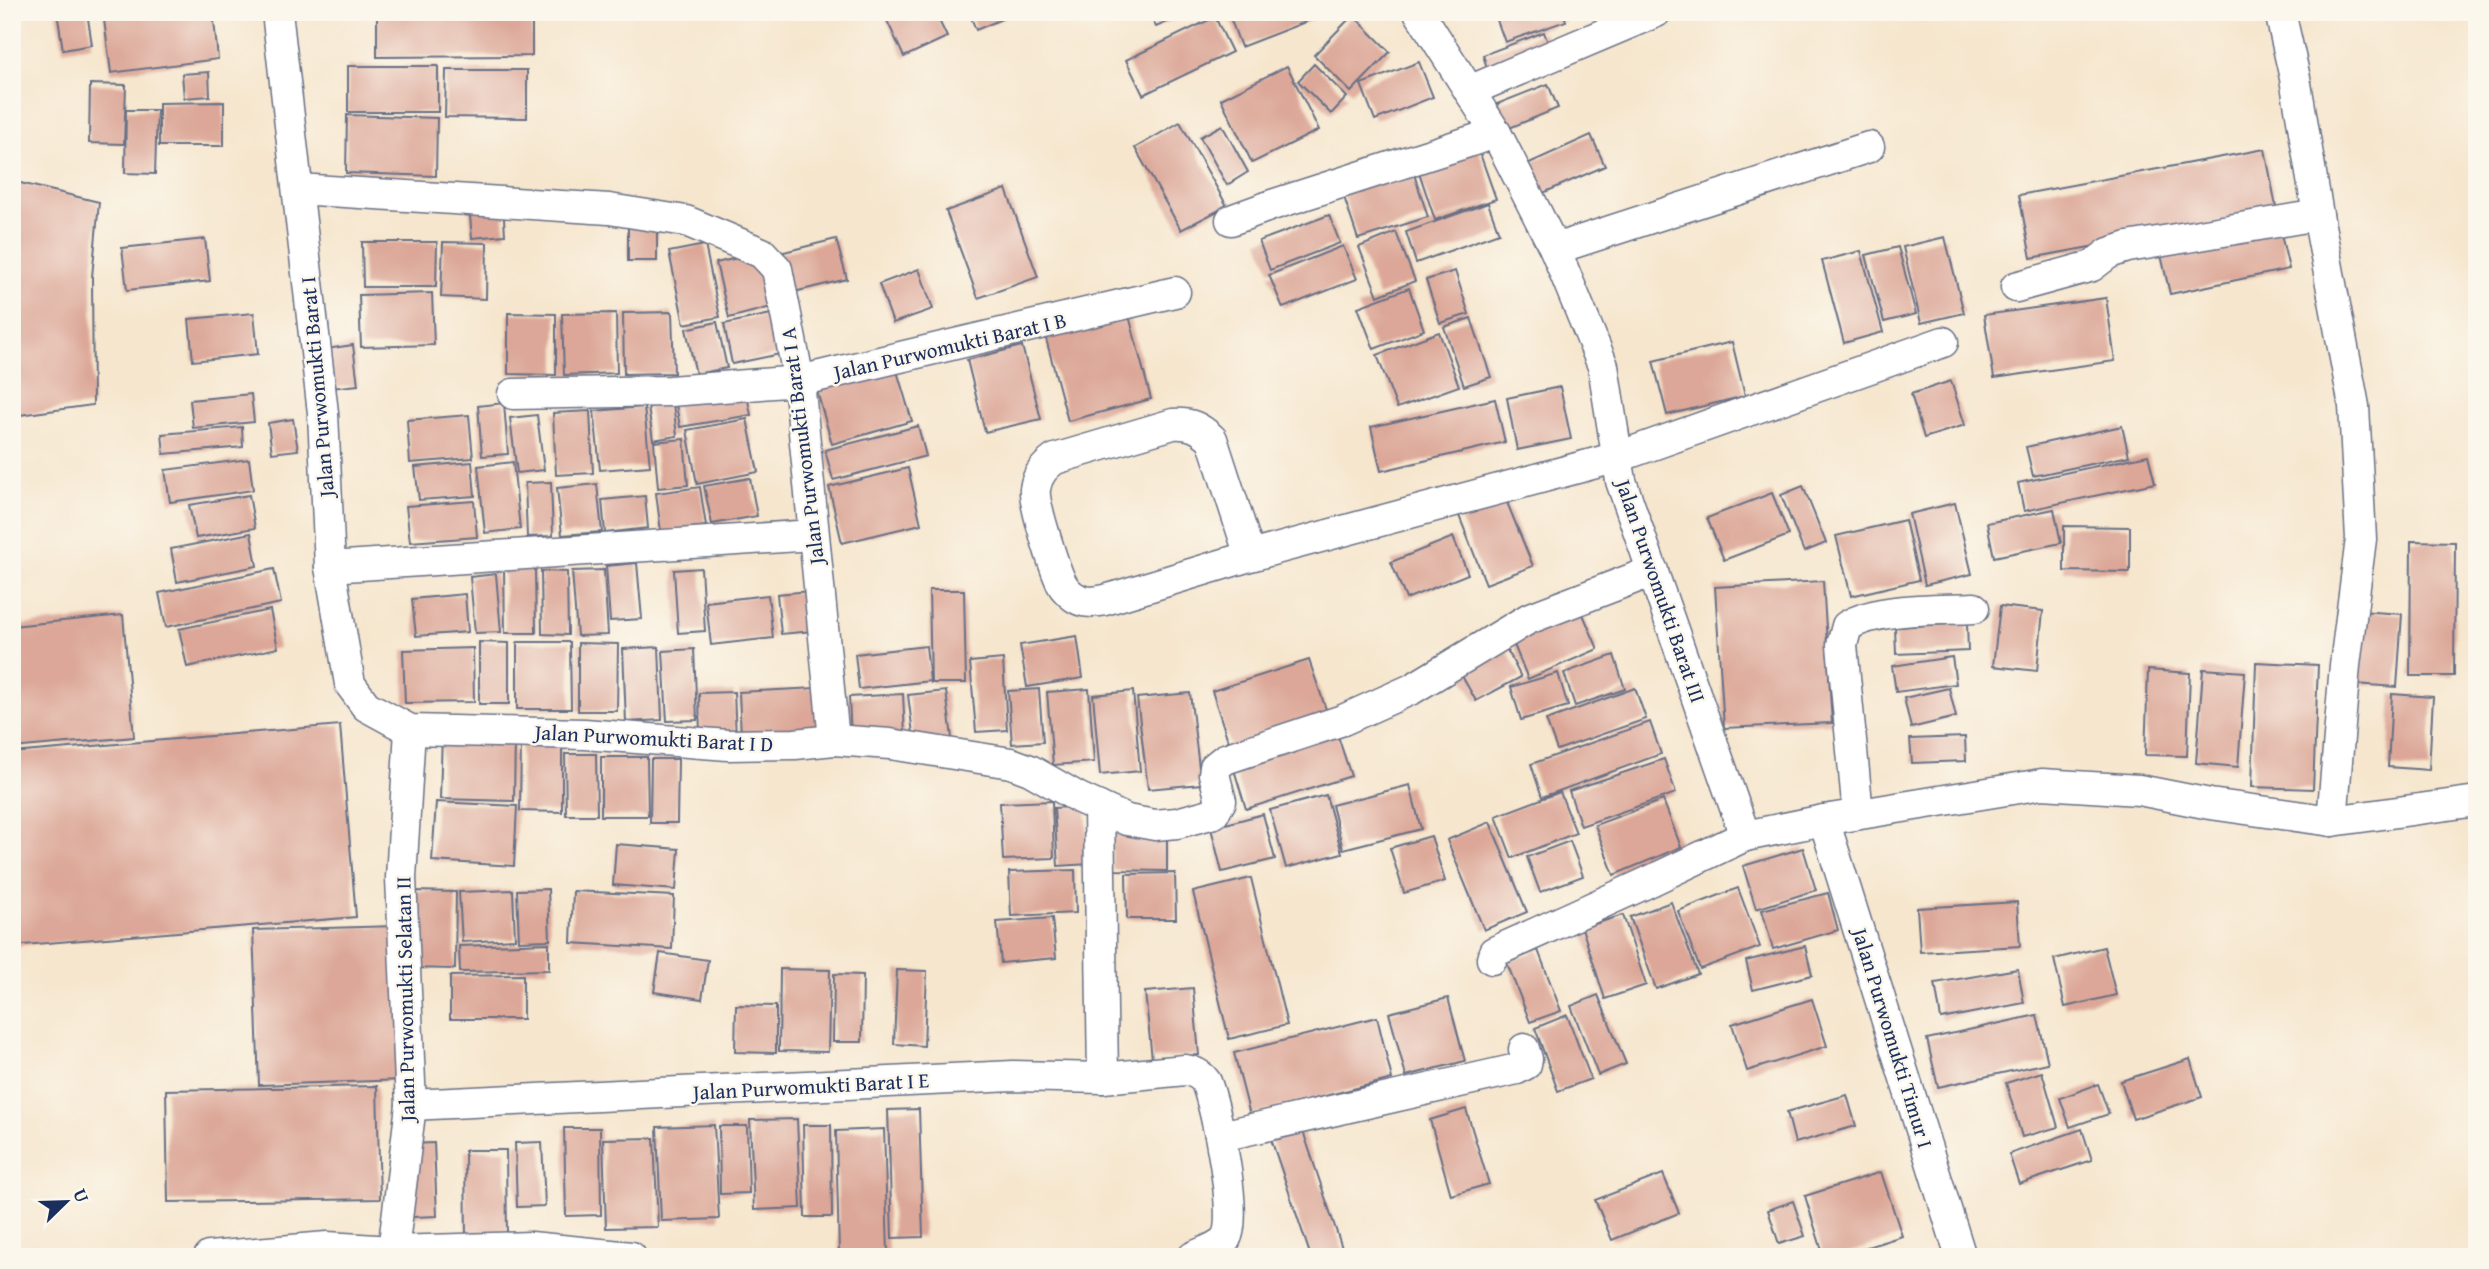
<svg xmlns="http://www.w3.org/2000/svg" width="2489" height="1269" font-family="'Gentium Book Plus',serif">
	<style>
		.building { fill: #dca798 }
		.lines { fill: none; stroke-linecap: round; stroke-linejoin: round }
		.street-casing { stroke: #686f85; stroke-width: 33 }
		.street { stroke: #fff; stroke-width: 30 }
		.labels { text-anchor: middle; dominant-baseline: central; stroke-width: 5; stroke-linejoin: round; paint-order: stroke }
		.street-label { font-size: 21px; fill: #1b2f5e; stroke: #fbf7ec }
	</style>
	<rect width="100%" height="100%" fill="#fbf7ec"/>
	<filter id="ink" filterUnits="userSpaceOnUse"><feTurbulence type="fractalNoise" baseFrequency=".0143" numOctaves="2"/><feDisplacementMap in="SourceGraphic" scale="14" xChannelSelector="R" yChannelSelector="G"/><feConvolveMatrix kernelMatrix="1 2 1 2 8 2 1 2 1" color-interpolation-filters="sRGB"/></filter>
	<filter id="wash" filterUnits="userSpaceOnUse"><feTurbulence type="fractalNoise" baseFrequency=".00686" numOctaves="4" result="noise"/><feDisplacementMap in="SourceGraphic" scale="28" xChannelSelector="R" yChannelSelector="G"/><feGaussianBlur stdDeviation="1.57" result="paint"/><feColorMatrix in="noise" values="0 0 0 0 0 0 0 0 0 0 0 0 0 0 0 0 0 1.4 0 .05"/><feComposite in="paint" operator="in"/></filter>
	<g filter="url(#wash)">
		<rect width="100%" height="100%" fill="#f6e6ce"/>
		<g id="blocks">
			<g class="building">
				<path d="M57,12H87L92,45L63,50Z"/>
				<path d="M103,12H213L218,59L111,73Z"/>
				<path d="M377,12H532V56L377,57Z"/>
				<path d="M883,12H935L947,37L904,57Z"/>
				<path d="M969,12H1018L976,30Z"/>
				<path d="M1149,12H1191L1156,27Z"/>
				<path d="M1228,12H1320L1321,16L1241,47Z"/>
				<path d="M1494,12H1563L1566,21L1505,42Z"/>
				<path d="M1353,15L1390,52L1351,92L1314,55Z"/>
				<path d="M1215,17L1232,52L1143,95L1126,60Z"/>
				<path d="M1544,32L1551,51L1489,74L1483,55Z"/>
				<path d="M1419,62L1433,97L1375,120L1361,84Z"/>
				<path d="M1314,64L1347,97L1331,114L1298,81Z"/>
				<rect x="348" y="66" width="90" height="46"/>
				<path d="M1287,66L1319,130L1252,163L1221,99Z"/>
				<path d="M446,70H527V118L445,117Z"/>
				<path d="M209,72L210,96L184,98L182,74Z"/>
				<path d="M90,84L126,85L124,144L89,143Z"/>
				<path d="M1548,84L1558,108L1507,129L1497,104Z"/>
				<path d="M224,102V146H159V103Z"/>
				<path d="M126,110H157L155,174L125,173Z"/>
				<path d="M347,115L437,118L436,176L346,173Z"/>
				<path d="M1180,122L1227,206L1181,230L1135,148Z"/>
				<path d="M1222,125L1248,172L1227,185L1200,137Z"/>
				<path d="M1591,135L1605,166L1541,194L1527,164Z"/>
				<path d="M1478,148L1496,199L1435,220L1418,169Z"/>
				<path d="M2265,149L2277,212L2031,258L2019,195Z"/>
				<path d="M1412,168L1428,217L1358,239L1342,191Z"/>
				<path d="M12,181L99,202L92,277L93,405L12,416Z"/>
				<path d="M1006,189L1038,277L978,298L946,211Z"/>
				<path d="M503,202L505,235L472,238L469,205Z"/>
				<path d="M1488,203L1499,233L1416,263L1406,232Z"/>
				<path d="M1329,215L1340,243L1270,270L1259,241Z"/>
				<rect x="628" y="220" width="29" height="41"/>
				<path d="M2280,230L2289,269L2170,294L2161,255Z"/>
				<path d="M1396,232L1415,281L1378,296L1359,247Z"/>
				<path d="M1945,237L1964,313L1921,323L1903,247Z"/>
				<path d="M205,239L210,281L127,290L122,248Z"/>
				<path d="M836,239L847,279L790,293L780,253Z"/>
				<path d="M362,242H437L436,287H363Z"/>
				<path d="M443,242L487,243L486,299L441,297Z"/>
				<path d="M705,245L720,317L684,324L669,252Z"/>
				<path d="M1343,246L1357,279L1283,308L1269,275Z"/>
				<path d="M1898,247L1916,314L1884,322L1866,255Z"/>
				<path d="M1861,251L1883,332L1844,343L1822,261Z"/>
				<path d="M758,253L771,307L729,318L716,263Z"/>
				<path d="M919,269L933,309L893,323L879,284Z"/>
				<path d="M1455,271L1469,314L1440,323L1426,280Z"/>
				<path d="M1409,288L1424,330L1374,349L1358,307Z"/>
				<path d="M432,293L434,345L361,347L359,295Z"/>
				<path d="M2106,298L2115,361L1994,378L1984,315Z"/>
				<path d="M672,312L674,373L624,374L623,313Z"/>
				<path d="M1128,312L1151,399L1068,421L1045,335Z"/>
				<path d="M254,313L258,354L193,361L189,319Z"/>
				<path d="M508,313L556,314V375L508,374Z"/>
				<path d="M616,313L617,373L564,375L562,314Z"/>
				<path d="M771,314L780,354L732,364L724,324Z"/>
				<path d="M1471,318L1491,377L1464,386L1444,327Z"/>
				<path d="M717,322L727,368L696,374L686,329Z"/>
				<path d="M1439,332L1459,386L1397,408L1377,355Z"/>
				<path d="M1732,342L1745,396L1667,415L1653,361Z"/>
				<path d="M353,345L358,385L331,388L326,349Z"/>
				<path d="M1022,346L1041,419L985,432L967,360Z"/>
				<path d="M894,361L912,421L832,444L815,384Z"/>
				<path d="M1951,381L1965,425L1924,438L1911,394Z"/>
				<path d="M745,386L751,415L680,427L675,399Z"/>
				<path d="M1560,387L1571,439L1517,450L1507,398Z"/>
				<path d="M251,394L254,422L193,428L190,400Z"/>
				<path d="M1495,399L1505,442L1381,471L1371,427Z"/>
				<path d="M504,403L508,454L482,456L478,406Z"/>
				<path d="M673,403L677,436L653,440L648,407Z"/>
				<path d="M644,407L650,466L600,470L594,411Z"/>
				<path d="M590,411L593,473L556,475L553,413Z"/>
				<path d="M469,415L473,458L410,463L407,420Z"/>
				<path d="M537,415L544,470L517,473L510,418Z"/>
				<path d="M293,419L298,450L272,453L268,423Z"/>
				<path d="M747,419L758,472L697,484L687,430Z"/>
				<path d="M918,426L926,456L833,480L825,450Z"/>
				<path d="M2122,426L2129,456L2033,476L2026,447Z"/>
				<path d="M242,427L243,447L164,454L162,434Z"/>
				<path d="M684,439L688,485L658,488L654,442Z"/>
				<path d="M2148,455L2155,483L2024,511L2018,483Z"/>
				<path d="M249,459L253,490L170,502L165,470Z"/>
				<path d="M472,462L475,496L419,500L415,467Z"/>
				<path d="M513,462L520,529L485,533L478,466Z"/>
				<path d="M908,468L921,524L842,543L829,487Z"/>
				<path d="M750,478L757,516L712,524L704,486Z"/>
				<path d="M551,482L553,536L527,537L525,483Z"/>
				<path d="M597,484L602,532L562,535L557,488Z"/>
				<path d="M1803,486L1826,543L1804,552L1781,495Z"/>
				<path d="M700,487L706,526L661,532L656,493Z"/>
				<path d="M1772,493L1789,535L1724,560L1707,518Z"/>
				<path d="M249,495L255,528L196,538L189,505Z"/>
				<path d="M1504,495L1533,566L1486,584L1458,513Z"/>
				<path d="M645,496L648,528L605,533L602,500Z"/>
				<path d="M474,501L477,537L410,542L406,506Z"/>
				<path d="M1955,503L1972,574L1925,585L1909,514Z"/>
				<path d="M2054,509L2061,543L1994,557L1987,523Z"/>
				<path d="M1905,520L1919,580L1851,596L1836,536Z"/>
				<path d="M2064,526L2130,527V572L2064,571Z"/>
				<path d="M251,533L257,566L177,582L171,549Z"/>
				<path d="M1453,537L1468,574L1406,599L1391,562Z"/>
				<path d="M2411,541L2455,542L2454,676H2410Z"/>
				<path d="M637,563L642,619L610,621L606,566Z"/>
				<path d="M701,568L705,631L678,633L674,570Z"/>
				<path d="M274,569L281,603L166,627L159,593Z"/>
				<path d="M504,569H535L536,633H505Z"/>
				<path d="M604,570L608,635L577,636L572,571Z"/>
				<path d="M541,571L567,572L568,635L542,634Z"/>
				<path d="M496,574L501,632L475,633L470,577Z"/>
				<path d="M1823,581L1832,723L1724,728L1715,587Z"/>
				<path d="M929,590H964L966,683H931Z"/>
				<path d="M810,591L813,631L781,634L777,594Z"/>
				<path d="M465,594L468,632L416,636L412,599Z"/>
				<path d="M768,595L773,638L711,645L706,602Z"/>
				<path d="M1579,605L1598,649L1528,679L1510,635Z"/>
				<path d="M2000,606L2043,611L2037,671L1993,666Z"/>
				<path d="M270,610L278,648L187,667L179,629Z"/>
				<path d="M2359,611L2402,614L2397,687L2354,684Z"/>
				<path d="M123,615L134,737L12,748V626Z"/>
				<path d="M1967,623L1968,651L1896,654L1895,627Z"/>
				<path d="M1077,636L1083,678L1027,687L1020,645Z"/>
				<path d="M479,642L509,643V704H479Z"/>
				<path d="M517,642H570L571,709H517Z"/>
				<path d="M1503,642L1521,677L1476,701L1457,667Z"/>
				<path d="M578,643L618,644L617,711H578Z"/>
				<path d="M926,646L930,681L859,689L855,654Z"/>
				<path d="M659,647L662,720L626,722L623,649Z"/>
				<path d="M473,648L474,702L405,703L403,650Z"/>
				<path d="M694,649L697,720L667,721L663,651Z"/>
				<path d="M1614,655L1625,689L1575,706L1564,673Z"/>
				<path d="M1952,657L1956,684L1896,692L1892,666Z"/>
				<path d="M1003,659L1007,730L976,732L970,662Z"/>
				<path d="M1309,660L1330,721L1232,753L1212,691Z"/>
				<path d="M2256,662L2318,665L2313,789L2252,787Z"/>
				<path d="M2203,669L2245,672L2238,767L2196,763Z"/>
				<path d="M2148,670L2190,673L2187,756L2145,755Z"/>
				<path d="M1558,673L1568,706L1521,720L1511,687Z"/>
				<path d="M816,688L819,733L741,736L739,692Z"/>
				<path d="M1635,688L1646,719L1557,750L1546,720Z"/>
				<path d="M1949,688L1956,717L1911,728L1904,698Z"/>
				<path d="M1039,689L1043,742L1012,744L1008,691Z"/>
				<path d="M1089,689L1094,762L1053,765L1047,692Z"/>
				<path d="M946,691L952,738L914,742L908,695Z"/>
				<path d="M1133,691L1140,771L1100,775L1093,695Z"/>
				<path d="M734,692L736,738L700,739L699,693Z"/>
				<path d="M1190,693L1201,784L1148,789L1137,698Z"/>
				<path d="M903,694L905,735L851,737L849,697Z"/>
				<path d="M2392,694L2433,697L2429,770L2388,767Z"/>
				<path d="M1650,722L1661,754L1542,797L1531,764Z"/>
				<path d="M340,725L356,917L12,946V753Z"/>
				<path d="M1336,730L1351,776L1246,809L1232,763Z"/>
				<path d="M442,734L515,736L514,801L440,799Z"/>
				<path d="M1965,737L1966,761L1912,763L1910,739Z"/>
				<path d="M521,740H562V812L520,811Z"/>
				<path d="M565,754H596L597,815H566Z"/>
				<path d="M601,757H647L648,816H601Z"/>
				<path d="M651,759H678L677,823H650Z"/>
				<path d="M1664,759L1676,793L1581,826L1569,791Z"/>
				<path d="M1410,785L1421,829L1343,849L1332,805Z"/>
				<path d="M1560,792L1576,833L1512,858L1496,816Z"/>
				<path d="M1326,795L1342,853L1286,868L1270,810Z"/>
				<path d="M1663,800L1681,847L1614,875L1595,825Z"/>
				<path d="M1052,801L1054,858L1003,860L1000,803Z"/>
				<path d="M436,802L517,806L514,866L432,861Z"/>
				<path d="M1086,806L1089,864L1058,866L1054,808Z"/>
				<path d="M1263,814L1275,859L1222,872L1211,828Z"/>
				<path d="M1490,822L1527,912L1484,930L1447,840Z"/>
				<path d="M1112,830L1167,832V871L1112,870Z"/>
				<path d="M1431,836L1445,881L1404,893L1390,848Z"/>
				<path d="M1570,841L1583,876L1540,892L1527,857Z"/>
				<path d="M616,844L679,849L676,890L613,885Z"/>
				<path d="M1803,848L1816,890L1756,909L1743,866Z"/>
				<path d="M1075,870L1076,913L1011,916L1009,872Z"/>
				<path d="M1175,873L1176,919H1127L1126,874Z"/>
				<path d="M1251,878L1287,1025L1229,1039L1193,892Z"/>
				<path d="M1738,888L1760,947L1700,969L1678,911Z"/>
				<path d="M548,889L550,940L519,941L517,890Z"/>
				<path d="M513,890L515,939L462,942L459,892Z"/>
				<path d="M413,891L456,892L455,969L412,968Z"/>
				<path d="M573,891L674,896L672,949L571,943Z"/>
				<path d="M1828,893L1838,930L1773,949L1762,910Z"/>
				<path d="M1671,902L1698,974L1656,989L1630,917Z"/>
				<path d="M2017,902L2020,946L1920,952L1917,908Z"/>
				<path d="M1623,915L1646,985L1605,999L1582,928Z"/>
				<path d="M1052,918L1056,958L1001,963L997,922Z"/>
				<path d="M397,926L404,1080L259,1085L253,930Z"/>
				<path d="M549,943V970L460,972L459,946Z"/>
				<path d="M1805,946L1812,975L1753,990L1746,961Z"/>
				<path d="M2104,947L2116,995L2065,1007L2054,959Z"/>
				<path d="M1538,950L1561,1011L1530,1022L1507,963Z"/>
				<path d="M660,953L708,960L702,999L654,992Z"/>
				<path d="M780,969L830,970L828,1052L779,1051Z"/>
				<path d="M2018,969L2024,1003L1941,1019L1935,983Z"/>
				<path d="M897,970L927,971L924,1046L894,1044Z"/>
				<path d="M834,974L863,975L862,1042H833Z"/>
				<path d="M523,975V1019H450V976Z"/>
				<path d="M1193,988L1199,1055L1152,1059L1145,992Z"/>
				<path d="M1598,995L1626,1064L1598,1075L1571,1006Z"/>
				<path d="M1448,998L1465,1061L1406,1076L1389,1013Z"/>
				<path d="M1812,999L1827,1046L1747,1071L1732,1024Z"/>
				<path d="M736,1005L776,1006V1053L735,1052Z"/>
				<path d="M1567,1015L1591,1079L1558,1091L1535,1028Z"/>
				<path d="M2037,1015L2048,1063L1938,1087L1927,1039Z"/>
				<path d="M1377,1017L1392,1079L1250,1115L1234,1053Z"/>
				<path d="M2190,1059L2202,1097L2133,1119L2121,1081Z"/>
				<path d="M2042,1072L2058,1127L2022,1137L2006,1083Z"/>
				<path d="M2098,1084L2109,1114L2070,1127L2060,1098Z"/>
				<path d="M377,1086L380,1199L168,1202L166,1090Z"/>
				<path d="M1847,1095L1856,1126L1795,1143L1787,1112Z"/>
				<path d="M919,1109L923,1237L892,1238L888,1110Z"/>
				<path d="M1466,1109L1489,1184L1451,1195L1430,1120Z"/>
				<path d="M797,1119L801,1208L754,1210L750,1120Z"/>
				<path d="M714,1125L719,1219L661,1221L657,1127Z"/>
				<path d="M803,1125H831L832,1217H805Z"/>
				<path d="M719,1126H747L749,1193L720,1194Z"/>
				<path d="M564,1128H600L601,1215L566,1216Z"/>
				<path d="M1302,1128L1345,1257H1311L1271,1139Z"/>
				<path d="M884,1129L888,1253L839,1254L836,1131Z"/>
				<path d="M2082,1129L2092,1160L2019,1184L2009,1154Z"/>
				<path d="M654,1138L658,1227L606,1228L603,1139Z"/>
				<path d="M542,1142L545,1206L517,1207L515,1143Z"/>
				<path d="M434,1143L437,1216L413,1217L410,1144Z"/>
				<path d="M465,1150H506L507,1239H466Z"/>
				<path d="M1881,1172L1902,1236L1836,1257H1824L1805,1196Z"/>
				<path d="M1663,1174L1679,1213L1612,1240L1595,1200Z"/>
				<path d="M1793,1201L1805,1236L1779,1244L1768,1210Z"/>
			</g>
		</g>
	</g>
	<g filter="url(#ink)">
		<use href="#blocks" fill-opacity="0" stroke="#686f85" stroke-width="2"/>
		<g class="lines">
			<g class="street-casing">
				<g id="street">
					<path d="M277,12L323,413L330,567L350,684L366,706L410,730L584,734L728,745L795,744L834,740L890,744L1011,763L1030,770L1079,798L1127,820L1155,825L1177,823L1214,813L1221,801L1214,774L1215,767L1225,759L1343,720L1412,689L1528,619L1653,571"/>
					<path d="M1419,12L1496,133L1555,249L1603,366L1621,481L1745,836L1824,820L2042,784L2139,790L2210,804L2332,821L2477,801"/>
					<path d="M2280,12L2295,78L2318,215L2354,406L2361,539L2345,665L2332,821"/>
					<path d="M1469,91L1656,12"/>
					<path d="M298,189L609,209L686,221L762,253L777,269L799,381L834,740"/>
					<path d="M1231,220L1272,205L1496,133"/>
					<path d="M1555,249L1869,147"/>
					<path d="M2016,287L2092,266L2109,253L2128,247L2318,215"/>
					<path d="M513,394L670,391L799,381L1175,292"/>
					<path d="M1250,556L1212,439C1199,427 1191,423 1173,424L1055,459C1044,467 1037,475 1035,489C1033,503 1055,570 1062,584C1064,588 1070,594 1073,596C1083,604 1094,602 1105,600L1250,556L1618,457L1943,342"/>
					<path d="M330,567L813,535"/>
					<path d="M1099,807L1103,1078"/>
					<path d="M1858,814L1842,645L1847,626C1880,607 1936,610 1974,608"/>
					<path d="M1824,820L1961,1257"/>
					<path d="M1492,959L1494,952L1644,884L1745,836"/>
					<path d="M411,1105L1013,1076L1103,1078L1185,1070C1195,1072 1200,1074 1206,1082C1216,1107 1239,1216 1226,1238C1220,1247 1203,1252 1193,1257"/>
					<path d="M1221,1136L1517,1069L1526,1064L1527,1059L1524,1049"/>
					<path d="M393,1251L531,1247L631,1257"/>
					<path d="M209,1257L327,1247L393,1251L411,1105L401,878L410,730"/>
				</g>
			</g>
			<use href="#street" class="street"/>
		</g>
	</g>
	<g class="labels">
		<g class="street-label">
			<text transform="translate(950 346) rotate(-13)">Jalan Purwomukti Barat I B</text>
			<text transform="translate(317 387) rotate(-95)">Jalan Purwomukti Barat I</text>
			<text transform="translate(802 446) rotate(-97)">Jalan Purwomukti Barat I A</text>
			<text transform="translate(1661 591) rotate(71)">Jalan Purwomukti Barat III</text>
			<text transform="translate(654 738) rotate(3)">Jalan Purwomukti Barat I D</text>
			<text transform="translate(405 999) rotate(-91)">Jalan Purwomukti Selatan II</text>
			<text transform="translate(1893 1038) rotate(73)">Jalan Purwomukti Timur I</text>
			<text transform="translate(811 1086) rotate(-3)">Jalan Purwomukti Barat I E</text>
		</g>
	</g>
	<rect width="2489" height="1269" fill="none" stroke="#fbf7ec" stroke-width="42"/>
	<g transform="translate(66 1202) rotate(67)" stroke="#fbf7ec" stroke-width="5" paint-order="stroke">
	<path d="M0-5L12 26L0 18L-12 26Z" fill="#1b2f5e"/>
	<text y="-10" font-size="19" font-weight="bold" text-anchor="middle" fill="#1b2f5e">U</text>
	</g>
</svg>
